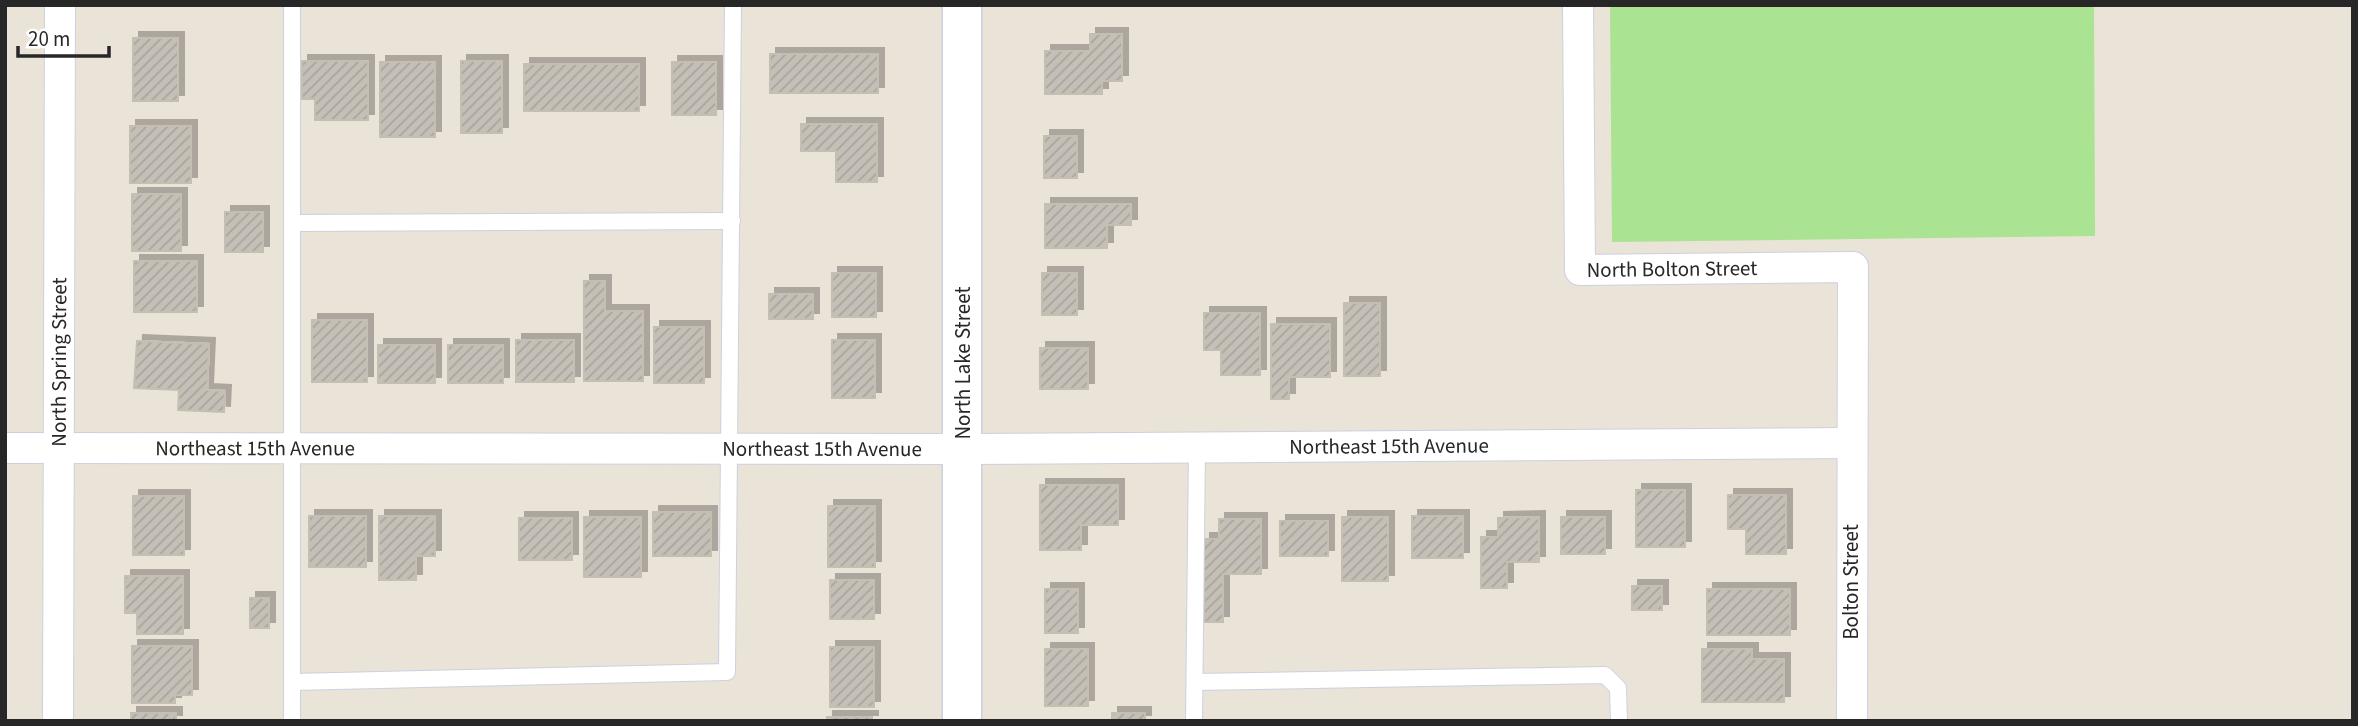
<svg xmlns="http://www.w3.org/2000/svg" width="2358" height="726" font-family="'Source Sans 3',sans-serif">
	<style>
		.grass { fill: #aae391 }
		.building { fill: url(#building-hatch); stroke: #c5bfb1; stroke-width: 2; filter: url(#shadow) }
		.lines { fill: none; stroke-linecap: round; stroke-linejoin: round }
		.lane-casing { stroke: #cdd0e1; stroke-width: 18 }
		.street-casing { stroke: #cdd0e1; stroke-width: 32 }
		.secondary-casing { stroke: #cdd0e1; stroke-width: 41 }
		.lane { stroke: #fff; stroke-width: 16 }
		.street { stroke: #fff; stroke-width: 30 }
		.secondary { stroke: #fff; stroke-width: 38 }
		.labels { text-anchor: middle; dominant-baseline: central; stroke-width: 6; stroke-linejoin: round; paint-order: stroke }
		.street-label { font-size: 21px; fill: #272727; stroke: #fff }
	</style>
	<defs>
		<pattern id="building-hatch" width="6" height="6" patternUnits="userSpaceOnUse" patternTransform="scale(1.75)"><rect width="6" height="6" fill="#c5c0b7"/><path d="M-1 1l2-2M0 6l6-6M5 7l2-2" fill="none" stroke="#a9a59d"/></pattern>
		<filter id="shadow"><feDropShadow dx="6" dy="-6" stdDeviation="0" flood-color="#0004"/></filter>
	</defs>
	<rect width="100%" height="100%" fill="#eae3d7"/>
	<path class="grass" d="M1610,5H2094L2095,236L1612,242Z"/>
	<g class="building">
		<path d="M1090,34H1122V81H1102V94H1045V51H1090Z"/>
		<rect x="133" y="38" width="45" height="63"/>
		<rect x="770" y="54" width="108" height="39"/>
		<path d="M302,61H368V120H315V99H302Z"/>
		<rect x="461" y="61" width="41" height="72"/>
		<rect x="380" y="62" width="55" height="75"/>
		<rect x="672" y="62" width="44" height="53"/>
		<rect x="524" y="64" width="115" height="47"/>
		<path d="M801,124H877V182H836V151H801Z"/>
		<rect x="130" y="126" width="61" height="57"/>
		<rect x="1044" y="136" width="33" height="42"/>
		<rect x="132" y="194" width="49" height="57"/>
		<path d="M1045,204H1131V225H1107V248H1045Z"/>
		<rect x="225" y="212" width="38" height="40"/>
		<rect x="134" y="261" width="63" height="51"/>
		<rect x="832" y="273" width="44" height="44"/>
		<rect x="1042" y="273" width="35" height="42"/>
		<path d="M584,281H605V311H643V381H584Z"/>
		<rect x="769" y="294" width="44" height="25"/>
		<rect x="1344" y="303" width="36" height="73"/>
		<path d="M1204,313H1260V375H1221V350H1204Z"/>
		<rect x="312" y="320" width="55" height="62"/>
		<path d="M1271,324H1330V377H1289V399H1271Z"/>
		<rect x="654" y="327" width="50" height="56"/>
		<rect x="516" y="340" width="58" height="42"/>
		<rect x="832" y="340" width="43" height="58"/>
		<path d="M137,341L209,344L207,390L225,391L224,412L178,410L179,390L134,388Z"/>
		<rect x="378" y="345" width="57" height="38"/>
		<rect x="448" y="345" width="55" height="38"/>
		<rect x="1040" y="348" width="48" height="41"/>
		<path d="M1040,485H1118V525H1081V550H1040Z"/>
		<rect x="1636" y="490" width="49" height="57"/>
		<path d="M1728,495H1786V554H1746V529H1728Z"/>
		<rect x="133" y="496" width="51" height="59"/>
		<rect x="828" y="506" width="47" height="61"/>
		<rect x="653" y="512" width="58" height="44"/>
		<rect x="309" y="516" width="57" height="51"/>
		<path d="M379,516H435V556H416V580H379Z"/>
		<rect x="1412" y="516" width="51" height="42"/>
		<rect x="584" y="517" width="57" height="60"/>
		<rect x="1342" y="517" width="46" height="64"/>
		<path d="M1539,517V562H1507V588H1481V537H1498V518Z"/>
		<rect x="1561" y="517" width="44" height="37"/>
		<rect x="519" y="518" width="53" height="42"/>
		<path d="M1219,519H1261V574H1223V622H1204V539H1219Z"/>
		<rect x="1280" y="521" width="48" height="35"/>
		<path d="M125,576H183V634H137V613H125Z"/>
		<rect x="830" y="580" width="44" height="39"/>
		<rect x="1632" y="586" width="30" height="24"/>
		<rect x="1045" y="589" width="33" height="44"/>
		<rect x="1707" y="589" width="83" height="46"/>
		<rect x="250" y="598" width="19" height="30"/>
		<path d="M132,646H192V695H175V703H132Z"/>
		<rect x="830" y="647" width="44" height="60"/>
		<rect x="1045" y="649" width="43" height="57"/>
		<path d="M1702,649H1752V659H1784V702H1702Z"/>
		<rect x="131" y="713" width="45" height="8"/>
		<rect x="1112" y="713" width="33" height="8"/>
		<rect x="827" y="717" width="45" height="4"/>
	</g>
	<g class="lines">
		<g class="lane-casing">
			<g id="lane">
				<path d="M292,5V721"/>
				<path d="M293,223L732,221"/>
				<path d="M292,682L727,672L733,5"/>
				<path d="M1195,682L1605,675L1618,688L1619,721"/>
				<path d="M1194,721L1197,447"/>
			</g>
		</g>
		<g class="street-casing">
			<g id="street">
				<path id="s1" d="M1578,5L1580,270L1853,267L1852,721"/>
				<path id="s2" d="M5,448L964,449L1851,443"/>
				<path id="s3" d="M58,721L60,5"/>
			</g>
		</g>
		<g class="secondary-casing">
			<path id="secondary" d="M962,721V5"/>
		</g>
		<use href="#lane" class="lane"/>
		<use href="#street" class="street"/>
		<use href="#secondary" class="secondary"/>
	</g>
	<g class="labels">
		<g class="street-label">
			<text stroke="none"><textPath href="#s1" startOffset="357">North Bolton Street</textPath></text>
			<text stroke="none"><textPath href="#s3" startOffset="359">North Spring Street</textPath></text>
			<text transform="translate(963 363) rotate(-90)">North Lake Street</text>
			<text stroke="none"><textPath href="#s2" startOffset="1384">Northeast 15th Avenue</textPath></text>
			<text stroke="none"><textPath href="#s2" startOffset="250">Northeast 15th Avenue</textPath></text>
			<text stroke="none"><textPath href="#s2" startOffset="817">Northeast 15th Avenue</textPath></text>
			<text transform="translate(1851 582) rotate(-90)">Bolton Street</text>
		</g>
	</g>
	<rect width="2358" height="726" fill="none" stroke="#272727" stroke-width="14"/>
	<path d="M18 46v10h91v-10" fill="none" stroke="#272727" stroke-width="3.5"/>
	<text x="28" y="46" font-size="21" fill="#272727" stroke="#ffffff" stroke-width="5" paint-order="stroke">20 m</text>
</svg>
